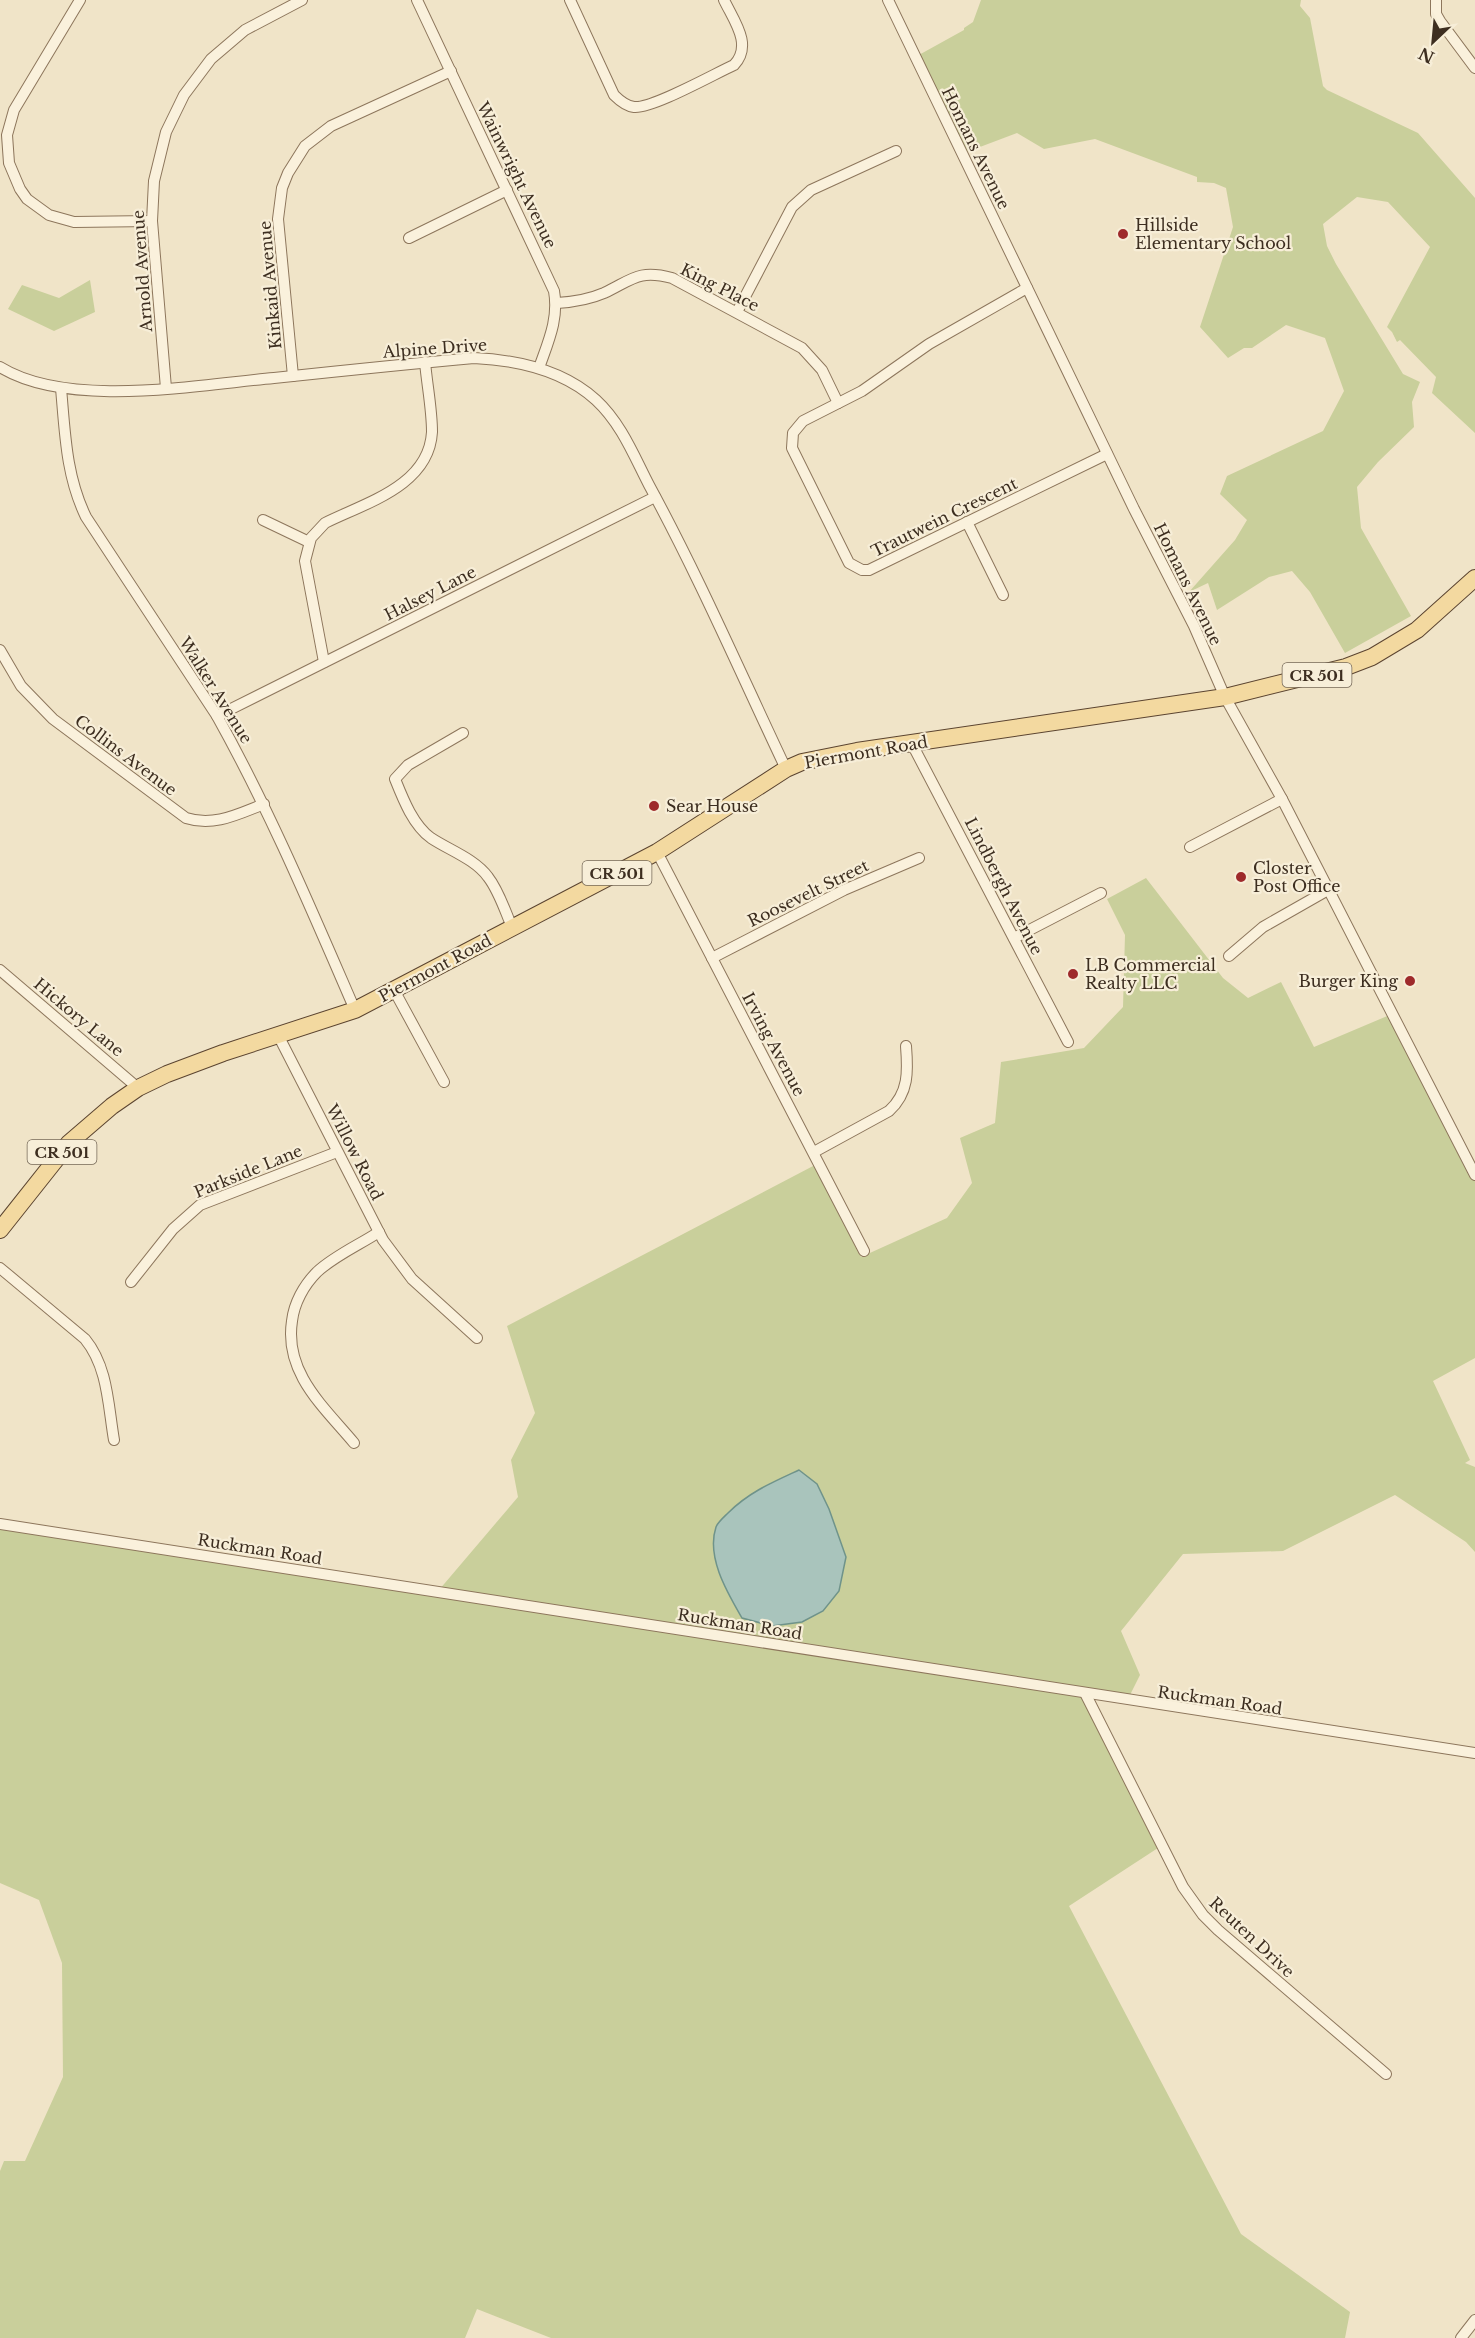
<svg xmlns="http://www.w3.org/2000/svg" width="1475" height="2338" font-family="'Libre Baskerville',serif">
	<style>
		.green { fill: #c9cf9b }
		.water { fill: #a9c4bc; stroke: #6f938a; stroke-width: 1.5 }
		.lines { fill: none; stroke-linecap: round; stroke-linejoin: round }
		.minor-casing { stroke: #8d765c; stroke-width: 12 }
		.primary-casing { stroke: #5b4430; stroke-width: 18 }
		.minor { stroke: #faf1dc; stroke-width: 10 }
		.primary { stroke: #f3d9a0; stroke-width: 16 }
		.poi-dot { fill: #9e2a2b; stroke: #f7eed8; stroke-width: 2 }
		.labels { text-anchor: middle; dominant-baseline: central; stroke-width: 4.5; stroke-linejoin: round; paint-order: stroke }
		.shield { fill: #f7eed8; stroke: #756857; stroke-width: 1.5 }
		.shield-label { font-size: 15px; font-weight: bold; fill: #3d2e20 }
		.street-label { font-size: 16px; fill: #3d2e20; stroke: #f7eed8 }
		.poi-label { font-size: 16px; fill: #3d2e20; stroke: #f7eed8; text-anchor: start }
	</style>
	<rect width="100%" height="100%" fill="#f0e4c8"/>
	<g class="green">
		<path d="M981,0H1301L1300,6L1310,18L1323,86L1327,90L1418,133L1475,198V433L1432,393L1436,377L1400,340L1397,342L1392,332L1387,327L1430,247L1388,202L1357,197L1323,224L1327,246L1336,264L1403,374L1420,382L1412,402L1414,427L1378,462L1357,487L1361,528L1411,616L1345,653L1310,592L1292,571L1269,577L1217,610L1208,583L1189,592L1235,540L1247,520L1220,494L1227,476L1323,431L1344,391L1325,338L1286,325L1252,348H1244L1228,358L1200,327L1233,227L1226,188L1214,183L1197,182V177L1095,139L1044,149L1017,133L964,153L917,56L964,30V28L973,22Z"/>
		<path d="M90,280L95,312L54,331L8,309L22,285L59,298Z"/>
		<path d="M1146,878L1223,978L1248,998L1281,982L1314,1047L1392,1014L1475,1176V1358L1433,1381L1470,1460L1465,1463L1475,1467V1552L1466,1542L1395,1495L1283,1551L1183,1554L1121,1631L1140,1675L1130,1695L1084,1689L1161,1846L1069,1906L1241,2234L1350,2312L1345,2338H551L477,2309L465,2338H0V2171L4,2161H25L63,2077L62,1963L39,1900L0,1883V1527L439,1590L518,1497L511,1460L535,1413L507,1326L815,1165L861,1257L947,1218L972,1183L960,1138L995,1123L1001,1062L1084,1048L1123,1007L1125,935L1107,899Z"/>
	</g>
	<path class="water" d="M799,1470L817,1484L829,1509L846,1557L839,1591L823,1611L802,1622L772,1626L742,1618C727,1592 706,1557 716,1527C718,1522 724,1517 728,1513C749,1492 773,1482 799,1470Z"/>
	<g class="lines">
		<g class="minor-casing">
			<g id="minor">
				<path d="M80,0L14,110L7,135L9,163L20,189L27,199L49,215L74,222L152,221"/>
				<path d="M417,0L554,291C559,319 548,342 539,368"/>
				<path d="M570,0L614,95C620,101 626,106 634,107C652,109 714,74 734,65C753,45 734,21 724,0"/>
				<path d="M888,0L1134,509L1194,626L1225,697L1282,799L1475,1175"/>
				<path d="M1436,0V14L1440,21L1475,68"/>
				<path d="M409,238L507,190"/>
				<path d="M1027,288L929,344L862,391L803,421L793,433L792,448L849,563L862,570H869L1107,454"/>
				<path d="M557,303C573,302 588,300 604,293C632,280 638,269 672,278L802,348L822,370L838,403"/>
				<path d="M737,312L792,207L811,190L896,151"/>
				<path d="M0,367C68,409 197,385 274,378C340,371 407,364 474,358C517,360 563,370 596,400C621,423 634,456 649,485C699,577 741,674 786,769"/>
				<path d="M293,376L278,219L282,188L288,173L305,146L331,126L451,71"/>
				<path d="M61,388C65,433 66,476 86,517L217,716C270,811 312,911 355,1010"/>
				<path d="M166,388L152,221L154,181L166,132L184,95L211,59L245,30L302,0"/>
				<path d="M263,520L309,542"/>
				<path d="M967,522L1003,595"/>
				<path d="M0,650L21,686L53,719L186,818C214,827 238,814 264,804"/>
				<path d="M324,662L305,561L311,538L325,523C365,503 429,486 432,432C432,409 427,385 425,362"/>
				<path d="M217,716L655,497"/>
				<path d="M463,733L408,765L395,779C403,799 413,825 431,838C449,850 475,859 488,877C499,891 505,911 512,927"/>
				<path d="M912,744L1068,1042"/>
				<path d="M1190,847L1282,799"/>
				<path d="M657,852L864,1251"/>
				<path d="M1014,938L1101,893"/>
				<path d="M1229,956L1263,927L1328,890"/>
				<path d="M712,958L844,890L919,858"/>
				<path d="M0,970L138,1088"/>
				<path d="M394,990L444,1082"/>
				<path d="M278,1035L383,1240L412,1279L477,1338"/>
				<path d="M814,1152L889,1111C909,1093 908,1071 906,1046"/>
				<path d="M0,1268L85,1339C108,1367 108,1405 114,1440"/>
				<path d="M131,1282L173,1229L200,1205L337,1152"/>
				<path d="M354,1443C324,1407 284,1373 292,1321C294,1303 304,1285 317,1272C334,1256 359,1245 379,1232"/>
				<path d="M0,1524C492,1600 983,1680 1475,1753"/>
				<path d="M1086,1695L1183,1887L1203,1915L1218,1930L1386,2074"/>
				<path d="M1461,2338L1475,2320"/>
			</g>
		</g>
		<g class="primary-casing">
			<path id="primary" d="M0,1230L69,1143L112,1106L138,1088L167,1074L223,1053L355,1010L657,852L786,769L802,762L857,751L1225,697L1346,667L1372,657L1417,630L1475,578"/>
		</g>
		<use href="#minor" class="minor"/>
		<use href="#primary" class="primary"/>
	</g>
	<g class="poi-dot">
		<circle cx="1123" cy="234" r="6"/>
		<circle cx="654" cy="806" r="6"/>
		<circle cx="1241" cy="877" r="6"/>
		<circle cx="1073" cy="974" r="6"/>
		<circle cx="1410" cy="981" r="6"/>
	</g>
	<g class="labels">
		<g class="shield">
			<rect x="1282.5" y="663" width="69" height="24" rx="4.5"/>
			<rect x="582.5" y="861" width="69" height="24" rx="4.5"/>
			<rect x="27.5" y="1140" width="69" height="24" rx="4.5"/>
		</g>
		<g class="shield-label">
			<text x="1317" y="675">CR 501</text>
			<text x="617" y="873">CR 501</text>
			<text x="62" y="1152">CR 501</text>
		</g>
		<g class="street-label">
			<text transform="translate(976 148) rotate(64)">Homans Avenue</text>
			<text transform="translate(517 175) rotate(64)">Wainwright Avenue</text>
			<text transform="translate(142 271) rotate(-94)">Arnold Avenue</text>
			<text transform="translate(270 285) rotate(-95)">Kinkaid Avenue</text>
			<text transform="translate(720 287) rotate(27)">King Place</text>
			<text transform="translate(435 348) rotate(-4)">Alpine Drive</text>
			<text transform="translate(944 517) rotate(-26)">Trautwein Crescent</text>
			<text transform="translate(1188 584) rotate(64)">Homans Avenue</text>
			<text transform="translate(430 593) rotate(-27)">Halsey Lane</text>
			<text transform="translate(216 690) rotate(58)">Walker Avenue</text>
			<text transform="translate(866 752) rotate(-10)">Piermont Road</text>
			<text transform="translate(126 755) rotate(37)">Collins Avenue</text>
			<text transform="translate(1004 886) rotate(63)">Lindbergh Avenue</text>
			<text transform="translate(808 893) rotate(-26)">Roosevelt Street</text>
			<text transform="translate(435 968) rotate(-28)">Piermont Road</text>
			<text transform="translate(79 1017) rotate(40)">Hickory Lane</text>
			<text transform="translate(774 1044) rotate(62)">Irving Avenue</text>
			<text transform="translate(355 1152) rotate(63)">Willow Road</text>
			<text transform="translate(248 1171) rotate(-22)">Parkside Lane</text>
			<text transform="translate(260 1549) rotate(9)">Ruckman Road</text>
			<text transform="translate(740 1624) rotate(9)">Ruckman Road</text>
			<text transform="translate(1220 1700) rotate(8)">Ruckman Road</text>
			<text transform="translate(1252 1937) rotate(43)">Reuten Drive</text>
		</g>
		<g class="poi-label">
			<text x="1135" y="225">Hillside<tspan x="1135" dy="18">Elementary School</tspan></text>
			<text x="666" y="806">Sear House</text>
			<text x="1253" y="868">Closter<tspan x="1253" dy="18">Post Office</tspan></text>
			<text x="1085" y="965">LB Commercial<tspan x="1085" dy="18">Realty LLC</tspan></text>
			<text x="1398" y="981" text-anchor="end">Burger King</text>
		</g>
	</g>
	<g transform="translate(1433 42) rotate(206)" stroke="#f7eed8" stroke-width="4.5" paint-order="stroke">
	<path d="M0-4.5L10 22L0 15L-10 22Z" fill="#3d2e20"/>
	<text y="-9" font-size="16" font-weight="bold" text-anchor="middle" fill="#3d2e20">N</text>
	</g>
</svg>
